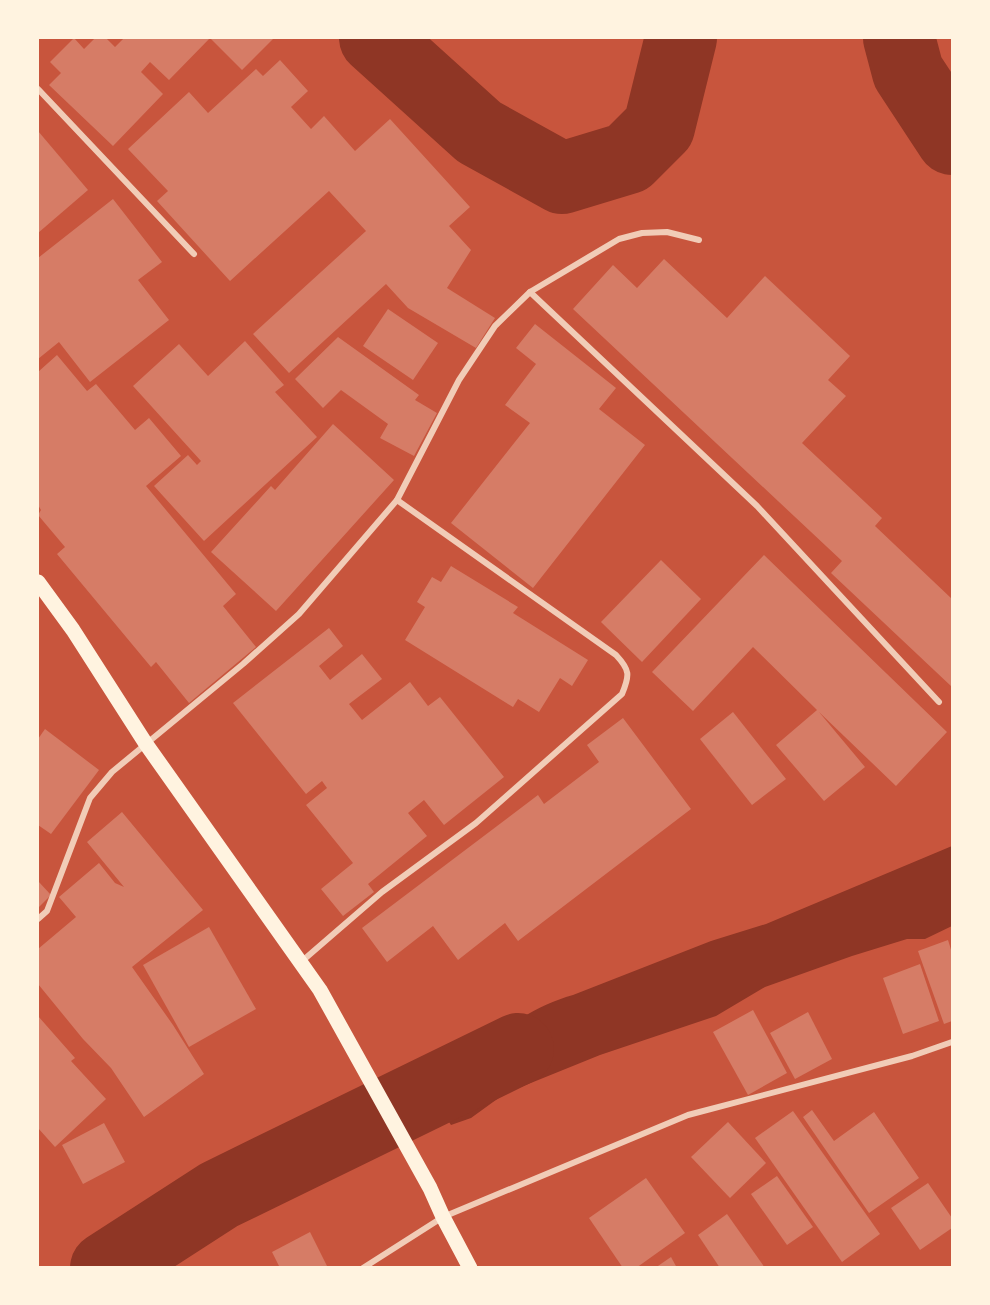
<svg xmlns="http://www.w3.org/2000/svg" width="990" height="1305" font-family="Karla,sans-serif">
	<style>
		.water { fill: #8f3625 }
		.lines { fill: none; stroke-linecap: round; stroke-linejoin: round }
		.river { stroke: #8f3625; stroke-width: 72 }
		.building { fill: #d67c66 }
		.minor { stroke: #f1ccb7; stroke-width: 6 }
		.primary { stroke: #fff3e0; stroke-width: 15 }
	</style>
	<rect width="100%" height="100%" fill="#c8553d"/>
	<path class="water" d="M952,846V926L925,939H907L852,956L765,987L716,1016L600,1055L516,1089L500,1097L471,1118L451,1125L422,1081C440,1062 452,1059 473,1047C507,1028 536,1005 573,995L711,941L766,924Z"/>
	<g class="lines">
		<g class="river">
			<path d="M375,38L479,132L562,178L628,158L659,127L681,38"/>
			<path d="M899,38L908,72L952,139"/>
			<path d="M106,1268L219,1195L518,1049"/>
		</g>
	</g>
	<g class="building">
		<path d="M74,38L84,49L95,38H106L115,47L124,38H274L242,70L210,38L169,80L150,62L141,72L163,94L113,146L49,85L61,73L50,62Z"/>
		<path d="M280,60L308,91L291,107L311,129L324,116L355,151L390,119L470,207L449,226L471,250L447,288L495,318L476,348L408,308L386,284L289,373L253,334L366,231L329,191L230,281L157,201L168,191L128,149L189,92L208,113L256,69L263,76Z"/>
		<path d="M38,131L88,190L38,233Z"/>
		<path d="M113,199L162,262L138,280L169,320L90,382L59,342L38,359V258Z"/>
		<path d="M664,259L727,318L765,276L850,356L828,380L846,396L802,443L882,518L875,526L952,599V687L831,573L842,561L573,309L613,265L637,288Z"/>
		<path d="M388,309L438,343L413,380L363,346Z"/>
		<path d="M535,324L616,388L599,409L645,445L533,588L451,523L530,423L505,405L536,364L516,348Z"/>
		<path d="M338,337L419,395L415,400L437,413L414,456L380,438L388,424L341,390L323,408L295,379Z"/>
		<path d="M245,341L284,385L275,392L317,437L204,541L154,486L188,455L197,465L201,461L133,386L179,344L208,376Z"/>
		<path d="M57,355L87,391L96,384L135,430L149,418L181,456L146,486L236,594L223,606L256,647L189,703L156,662L151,667L57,554L65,547L38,515L41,510L38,505V372Z"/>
		<path d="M333,424L394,480L276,611L211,552L271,486L275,490Z"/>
		<path d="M764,555L947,732L896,786L819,712L865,767L824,801L776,745L817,710L753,647L693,711L652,672Z"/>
		<path d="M661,560L701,599L642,662L601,622Z"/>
		<path d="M451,566L518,607L513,613L588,660L572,686L560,678L539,712L518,699L513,707L405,640L425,607L417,602L432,577L441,582Z"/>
		<path d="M329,628L343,646L319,666L330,680L362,654L382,679L349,704L362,720L410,682L428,706L440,697L504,777L444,825L424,800L408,813L427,836L368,884L374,892L343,916L321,889L353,863L306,805L327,788L322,781L306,794L233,703Z"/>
		<path d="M733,712L786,779L752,805L700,739Z"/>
		<path d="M623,718L691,809L518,941L505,923L458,960L433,926L387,962L362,928L538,795L544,804L599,762L587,745Z"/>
		<path d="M45,729L99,770L51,834L38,825V739Z"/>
		<path d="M122,812L203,910L132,967L173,1025L204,1074L144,1117L111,1068L83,1039L38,984V949L76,917L59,897L99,863L115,883L124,887L87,842Z"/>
		<path d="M38,881L51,895L38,908Z"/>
		<path d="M209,927L256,1009L189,1047L143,965Z"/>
		<path d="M948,940L952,953V1021L944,1024L918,951Z"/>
		<path d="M920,964L939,1021L903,1034L883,978Z"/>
		<path d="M753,1010L787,1073L748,1095L713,1032Z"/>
		<path d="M808,1012L832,1059L795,1079L770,1033Z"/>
		<path d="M38,1016L75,1058L71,1061L106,1099L55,1147L38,1128Z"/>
		<path d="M812,1110L834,1141L874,1112L919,1178L869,1213L803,1117Z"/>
		<path d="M793,1111L880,1234L842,1262L755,1138Z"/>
		<path d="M728,1122L766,1163L730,1198L691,1157Z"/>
		<path d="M104,1123L125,1162L83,1184L62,1145Z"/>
		<path d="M777,1176L813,1227L787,1245L751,1194Z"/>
		<path d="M646,1178L685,1233L636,1268H623L589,1218Z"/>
		<path d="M928,1183L952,1218V1228L920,1250L891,1208Z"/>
		<path d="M727,1214L765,1268H720L698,1235Z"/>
		<path d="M310,1232L328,1268H280L272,1252Z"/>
		<path d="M671,1257L677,1268H655Z"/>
	</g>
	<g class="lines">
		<g class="minor">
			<path d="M38,89L194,254"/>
			<path d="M530,292L757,506L939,702"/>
			<path d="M38,919L47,911L90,798L112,772L243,664L299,614L397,500L459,380L495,326L530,292L619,239L642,233L667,232L699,240"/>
			<path d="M301,962L382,892L476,823L622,694C630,675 630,670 616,655L397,500"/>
			<path d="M363,1268L443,1217L688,1115L912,1056L952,1042"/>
		</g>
		<path class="primary" d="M38,582L73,630L146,744L320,990L430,1188L443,1217L470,1268"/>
	</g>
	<rect width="990" height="1305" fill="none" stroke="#fff3e0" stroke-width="78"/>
</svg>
